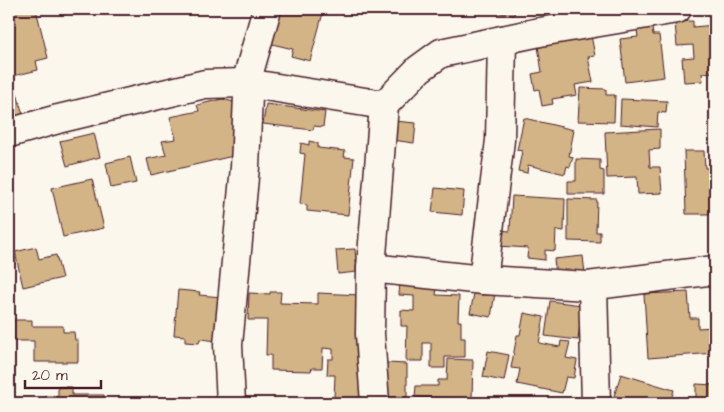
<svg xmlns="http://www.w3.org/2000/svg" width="724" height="412" font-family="'Architects Daughter',sans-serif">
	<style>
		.building { fill: #d2b486; stroke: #4a1f2b }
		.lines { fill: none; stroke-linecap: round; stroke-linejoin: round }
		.minor-casing { stroke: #4a1f2b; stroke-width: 31 }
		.minor { stroke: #fbf7ec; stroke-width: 28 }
	</style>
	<rect width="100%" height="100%" fill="#fbf7ec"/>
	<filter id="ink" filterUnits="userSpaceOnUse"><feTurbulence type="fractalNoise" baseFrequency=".02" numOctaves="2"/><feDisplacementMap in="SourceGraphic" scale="10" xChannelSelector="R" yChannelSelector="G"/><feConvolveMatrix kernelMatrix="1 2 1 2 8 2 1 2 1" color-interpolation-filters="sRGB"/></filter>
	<g filter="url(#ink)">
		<g class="building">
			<path d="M9,9H37H36L48,58L36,61L38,70L9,77Z"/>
			<path d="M276,9H324L310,61L291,56L293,49L268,43Z"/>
			<path d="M471,9H515L514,15Z"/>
			<path d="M693,21V27L715,25V72L702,73L703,81L684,82L682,58L694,57L693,45L677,46L675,22Z"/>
			<path d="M652,28L653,35H659L664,77L625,82L620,39L638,37L637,30Z"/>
			<path d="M591,35L595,56L588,57L593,82L575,85L577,95L552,99L553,104L542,106L539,89L535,90L532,74L542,72L538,46L579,39Z"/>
			<path d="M580,88L606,89V95H615L614,122L578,121Z"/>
			<path d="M17,93L23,115L9,119V95Z"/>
			<path d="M222,99L238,103L233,156L151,175L147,159L166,155L162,141L176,139L170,117L199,111L197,105Z"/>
			<path d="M621,99L667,101L666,113L658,112L657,127L620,124Z"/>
			<path d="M266,104L325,112L323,127L314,126L313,130L263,124Z"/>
			<path d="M524,118L574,130L569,156L573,157L570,167L567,166L565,174L528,165L527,173L518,171L522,151L517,150Z"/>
			<path d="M394,121L416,123L414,143L392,140Z"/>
			<path d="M660,129V149L649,150L650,167H660L662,193L638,194L637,177L607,178L605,132Z"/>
			<path d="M94,133L100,157L67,166L60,141Z"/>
			<path d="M309,141L318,143V148L345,151L344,157L354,158L348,215L307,211V205L300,204L305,154L300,153L301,143L309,145Z"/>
			<path d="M684,151H704L705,168H715V214H686Z"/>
			<path d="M130,157L136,183L111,188L106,163Z"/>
			<path d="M576,159L600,160V170L604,171V194H568V181H576Z"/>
			<path d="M92,179L104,228L63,237L52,188Z"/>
			<path d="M435,188L464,191L462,215L432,212Z"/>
			<path d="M512,196L565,199L564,231L556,230L555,251L545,250V260L527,258L528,248L498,246L499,230L510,231Z"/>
			<path d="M568,199L597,200L596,232H600V242L568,241Z"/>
			<path d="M36,247L39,259L56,255L62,278L23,287L15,252Z"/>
			<path d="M355,249L357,272L338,274L336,250Z"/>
			<path d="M583,256L585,274L556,277L554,259Z"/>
			<path d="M400,282L437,287L436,295L459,296L458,321H461V338H465V357H445V368H431V343H423V361H406L407,326H401V310L414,311V296L399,295Z"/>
			<path d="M475,289L495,293L491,317L470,313Z"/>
			<path d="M178,290L200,292L199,295L222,297L218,341L200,339L199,343L185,342V336L174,335Z"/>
			<path d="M270,292H281L280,303L318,304V293L360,295L358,375H363V399L334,398L335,375H327L328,359H333V349L323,348L322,368H312L311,371L271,370V355H266L267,320H248L249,293L270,294Z"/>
			<path d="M688,292L690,318H698V328L715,327V353L648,358L644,294Z"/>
			<path d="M550,301L582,305L578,340L545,336Z"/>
			<path d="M524,313L544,317L539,343L560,347L561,341L570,342L566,358L577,360L574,378L566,377L562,393L517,384L520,369L511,368L517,335H520Z"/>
			<path d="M13,320H32V326H63V332H74L75,340H78V362H34V341H13Z"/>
			<path d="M488,351L509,355L504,381L483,377Z"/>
			<path d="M448,359L473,360L472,399L415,397L416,386H438V380H447Z"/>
			<path d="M386,363L407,364V398L385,397Z"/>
			<path d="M621,374L674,390L670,403H628L629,401L614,396Z"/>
			<path d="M696,384L715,385V403H696Z"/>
			<path d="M58,387H72V395H104V403H46V396H58Z"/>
			<path d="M408,400V403H385V401Z"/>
		</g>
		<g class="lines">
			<g class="minor-casing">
				<g id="minor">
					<path d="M9,133L58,119L205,84L246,83L384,105"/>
					<path d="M371,268L483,280L588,286L715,270"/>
					<path d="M483,280L500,140L502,40"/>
					<path d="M593,286L596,403"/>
					<path d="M231,403L228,345L245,167L248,96L246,83L267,9"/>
					<path d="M375,403L370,334L371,268L384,105L419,69L441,53L540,32L677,9"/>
				</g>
			</g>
			<use href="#minor" class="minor"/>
		</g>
	</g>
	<rect width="724" height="412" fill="none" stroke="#fbf7ec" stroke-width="30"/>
	<rect x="15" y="15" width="694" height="382" fill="none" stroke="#4a1f2b" stroke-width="2" filter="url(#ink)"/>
	<path d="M25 380v8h76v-8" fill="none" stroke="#4a1f2b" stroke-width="2.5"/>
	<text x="32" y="380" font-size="15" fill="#4a1f2b" stroke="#fbf7ec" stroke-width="4" paint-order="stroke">20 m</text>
</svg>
